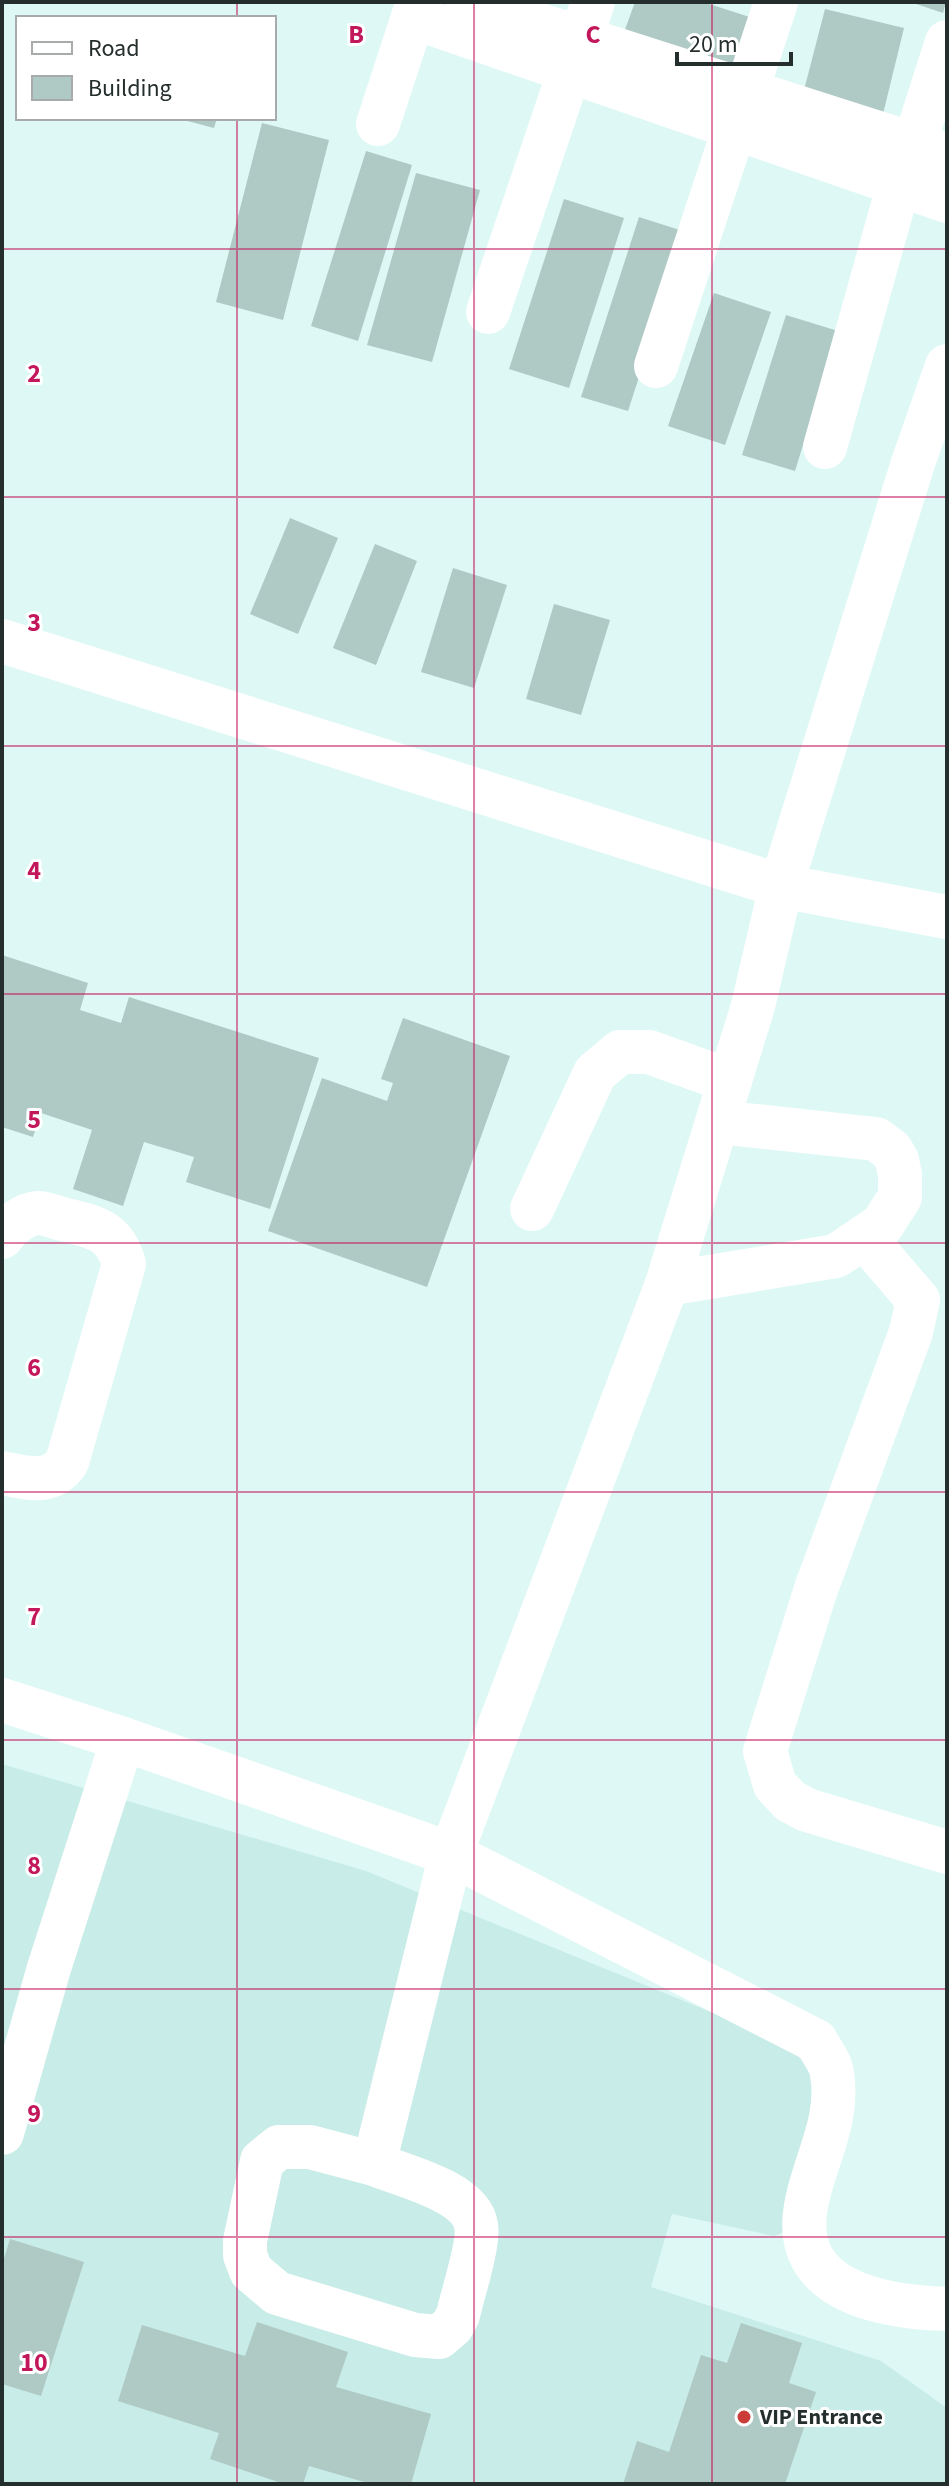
<svg xmlns="http://www.w3.org/2000/svg" width="949" height="2486" font-family="'Source Sans 3',sans-serif">
	<style>
		.built { fill: #c8ece7 }
		.building { fill: #afc9c5 }
		.lines { fill: none; stroke-linecap: round; stroke-linejoin: round }
		.minor { stroke: #fff; stroke-width: 44 }
		.grid { fill: none; stroke: #c2185b; stroke-width: 2; stroke-opacity: 0.55 }
		.poi-dot { fill: #cb3d38; stroke: #fff; stroke-width: 3 }
		.labels { text-anchor: middle; dominant-baseline: central; stroke-width: 6; stroke-linejoin: round; paint-order: stroke }
		.poi-label { font-size: 22px; font-weight: bold; fill: #242e2d; stroke: #fff; text-anchor: start }
		.grid-label { font-size: 26px; text-anchor: middle; font-weight: bold; fill: #c2185b; stroke: #fff; stroke-width: 6; stroke-linejoin: round; paint-order: stroke }
	</style>
	<rect width="100%" height="100%" fill="#def9f5"/>
	<path class="built" d="M2,1764L366,1871L794,2046L822,2090L789,2230L774,2236L672,2214L651,2287L881,2361L947,2408V2484H2Z"/>
	<g class="building">
		<path d="M635,2H703L762,21L744,74L623,35Z"/>
		<path d="M910,2H946L943,13Z"/>
		<path d="M825,9L904,28L883,114L803,94Z"/>
		<path d="M176,118H217L214,128Z"/>
		<path d="M262,123L329,140L283,320L216,302Z"/>
		<path d="M366,151L412,165L358,341L311,326Z"/>
		<path d="M416,173L480,190L432,362L367,345Z"/>
		<path d="M564,199L624,218L569,388L509,369Z"/>
		<path d="M639,217L686,232L628,411L581,397Z"/>
		<path d="M714,293L771,312L725,445L668,426Z"/>
		<path d="M786,315L838,331L795,471L742,455Z"/>
		<path d="M290,518L338,538L298,634L250,614Z"/>
		<path d="M375,544L417,561L376,665L333,648Z"/>
		<path d="M453,568L507,585L474,688L421,672Z"/>
		<path d="M554,604L610,620L581,715L526,699Z"/>
		<path d="M2,955L88,983L80,1010L121,1023L129,997L319,1058L270,1209L186,1182L194,1157L144,1142L123,1206L73,1189L92,1130L41,1113L33,1137L2,1127Z"/>
		<path d="M403,1018L510,1056L427,1287L268,1231L322,1078L387,1101L393,1083L381,1079Z"/>
		<path d="M10,2239L84,2262L41,2396L2,2384V2265Z"/>
		<path d="M257,2322L348,2352L336,2387L431,2414L411,2484H371L309,2466L303,2484H284L210,2459L219,2433L118,2401L142,2325L245,2356Z"/>
		<path d="M741,2323L802,2343L789,2383L816,2392L785,2484H623L637,2441L669,2452L701,2355L727,2363Z"/>
	</g>
	<g class="lines">
		<g class="minor">
			<path d="M468,2L947,155"/>
			<path d="M413,17L947,201"/>
			<path d="M378,124L418,2"/>
			<path d="M914,145L947,42"/>
			<path d="M488,312L593,2"/>
			<path d="M656,366L776,2"/>
			<path d="M825,447L899,184"/>
			<path d="M2,641L781,886L947,917"/>
			<path d="M532,1209L595,1073L620,1052H649L730,1081"/>
			<path d="M2,1237C9,1226 24,1214 38,1213C45,1213 55,1217 62,1219C94,1227 114,1229 124,1264L67,1462C50,1486 27,1478 2,1473"/>
			<path d="M864,1237L918,1300L911,1332L816,1589L765,1751L775,1785L790,1801L807,1810L947,1852"/>
			<path d="M667,1284L836,1256L882,1225L900,1197V1175L897,1160L891,1150L876,1139L718,1122"/>
			<path d="M2,1700L123,1739L451,1854L667,1284L753,1006L781,886L913,463L947,366"/>
			<path d="M2,2133L49,1968L123,1739"/>
			<path d="M374,2164C403,2176 470,2191 476,2225C480,2242 462,2296 458,2315L452,2326L439,2337L415,2335L277,2293L251,2271L245,2255V2241L262,2161L279,2147H310L374,2164L451,1854L816,2041C821,2051 831,2063 832,2074C840,2121 814,2161 806,2206C790,2292 883,2307 947,2309"/>
		</g>
	</g>
	<path class="grid" d="M237,2V18M474,2V2484M712,2V2484M237,118V2484M2,249H947M2,497H947M2,746H947M2,994H947M2,1243H947M2,1492H947M2,1740H947M2,1989H947M2,2237H947"/>
	<circle class="poi-dot" cx="744" cy="2417" r="8"/>
	<g class="labels">
		<g class="poi-label">
			<text x="760" y="2417">VIP Entrance</text>
		</g>
	</g>
	<g class="grid-label">
		<text x="356" y="43">B</text>
		<text x="593" y="43">C</text>
		<text x="34" y="382">2</text>
		<text x="34" y="631">3</text>
		<text x="34" y="879">4</text>
		<text x="34" y="1128">5</text>
		<text x="34" y="1376">6</text>
		<text x="34" y="1625">7</text>
		<text x="34" y="1874">8</text>
		<text x="34" y="2122">9</text>
		<text x="34" y="2371">10</text>
	</g>
	<rect width="949" height="2486" fill="none" stroke="#242e2d" stroke-width="8"/>
	<rect x="16" y="16" width="260" height="104" fill="#ffffff" stroke="#a7abab" stroke-width="2"/>
	<rect x="32" y="42" width="40" height="12" fill="#ffffff" stroke="#a7abab" stroke-width="2"/>
	<text x="88" y="56" font-size="24" fill="#242e2d">Road</text>
	<rect x="32" y="76" width="40" height="24" fill="#afc9c5" stroke="#a7abab" stroke-width="2"/>
	<text x="88" y="96" font-size="24" fill="#242e2d">Building</text>
	<path d="M677 52v12h114v-12" fill="none" stroke="#242e2d" stroke-width="4"/>
	<text x="689" y="52" font-size="24" fill="#242e2d" stroke="#ffffff" stroke-width="6" paint-order="stroke">20 m</text>
</svg>
